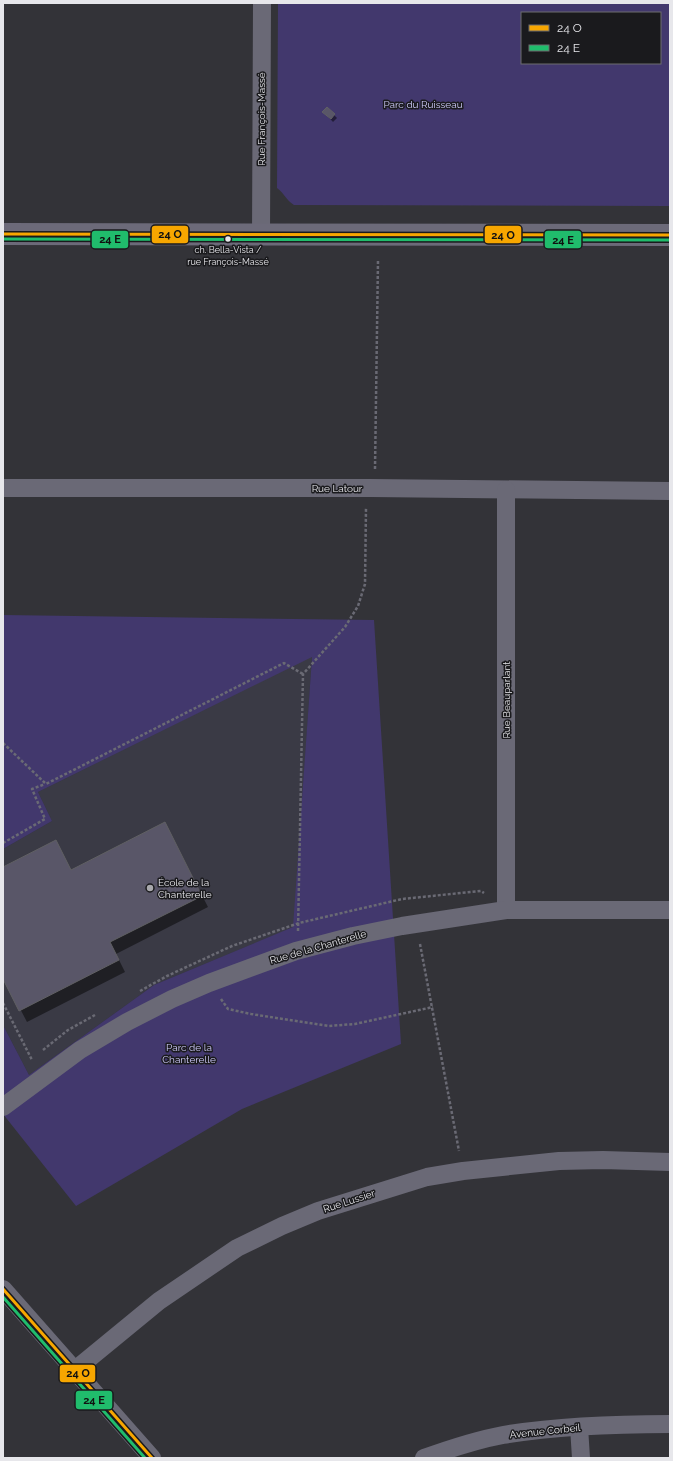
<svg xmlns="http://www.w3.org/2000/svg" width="673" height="1461" font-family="Raleway,sans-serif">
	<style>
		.built { fill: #3a3a45 }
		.green { fill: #42386d; fill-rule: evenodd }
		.shadow { fill: #0007 }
		.building { fill: #595668; stroke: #606063 }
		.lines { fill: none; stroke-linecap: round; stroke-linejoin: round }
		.path { stroke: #6a6a74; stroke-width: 2.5; stroke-dasharray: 3 2; stroke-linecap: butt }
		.street { stroke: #6a6976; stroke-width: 18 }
		.secondary { stroke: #6c6a79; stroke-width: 22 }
		.bus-1-casing { stroke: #1a1a1d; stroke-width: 6 }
		.bus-2-casing { stroke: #1a1a1d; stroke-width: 6 }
		.bus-1 { stroke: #f7a600; stroke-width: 3 }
		.bus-2 { stroke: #20bc6c; stroke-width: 3 }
		.bus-dot { fill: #e7e7eb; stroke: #1a1a1d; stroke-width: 1.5 }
		.poi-dot { fill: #a8a8ac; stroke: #1a1a1d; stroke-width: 1.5 }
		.labels { text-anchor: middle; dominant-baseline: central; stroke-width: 3; stroke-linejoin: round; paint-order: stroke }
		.bus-label { font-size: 9px; fill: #e7e7eb; stroke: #1a1a1d }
		.park-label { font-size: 10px; fill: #d0ccfb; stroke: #1a1a1d }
		.street-label { font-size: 10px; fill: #e7e7eb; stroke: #1a1a1d }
		.poi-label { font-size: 10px; fill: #e7e7eb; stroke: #1a1a1d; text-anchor: start }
		.line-badge { stroke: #1a1a1d; stroke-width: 1.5 }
		.pale-badge-label { font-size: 11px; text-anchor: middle; font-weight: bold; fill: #111 }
	</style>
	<rect width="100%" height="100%" fill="#333338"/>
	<path class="built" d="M312,656L294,927L154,985L29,1075L3,1025V849L52,821L38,792Z"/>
	<g class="green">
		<path d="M278,3H670V206L294,205C286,200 284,193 277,188ZM522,13H660V63H522Z"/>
		<path d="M3,615L374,620L401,1044L242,1109L76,1206L3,1114V1025L29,1075L154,985L293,927L312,657L38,792L52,821L3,849Z"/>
	</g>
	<g class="shadow">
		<path d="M327,108L337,118L333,122L324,112Z"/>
		<path d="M171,835L208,907L116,954L125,972L27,1022L3,976V868L71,871Z"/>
	</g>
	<g class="building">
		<path d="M327,107L335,114L331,119L322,112Z"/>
		<path d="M165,822L202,896L110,942L119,960L19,1011L3,979V867L56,840L71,870Z"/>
	</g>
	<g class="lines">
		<g class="path">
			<path d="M375,469L378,260"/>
			<path d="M3,743L46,784L284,663L303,674"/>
			<path d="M3,843L45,819L32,789L45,784"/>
			<path d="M298,931L303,674L345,627L358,606L365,584L366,507"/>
			<path d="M420,944L459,1151"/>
			<path d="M140,991L167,976L232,946L299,923L402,899L481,891L484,893"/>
			<path d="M221,999L228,1009L251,1014L329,1026L355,1024L433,1007"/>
			<path d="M3,1003L32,1060"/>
			<path d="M43,1050L68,1030L95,1015"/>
		</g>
		<g class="street">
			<path d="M261,235L262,3"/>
			<path d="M3,488H371L670,491"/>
			<path d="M506,490V910"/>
			<path d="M3,1107L80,1050L127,1022L172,999L209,983L296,951L353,936L402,926L506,910H670"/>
			<path d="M3,1289L152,1458"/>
			<path d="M75,1370L159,1301L237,1248L282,1226L318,1211L427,1177L463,1171L559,1161L603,1160L670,1162"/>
			<path d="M579,1427L581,1458"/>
			<path d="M424,1458C449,1449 476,1440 503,1435C557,1426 615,1424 670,1424"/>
		</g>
		<path class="secondary" d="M3,234L670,235"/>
		<g class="bus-1-casing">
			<g id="bus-1">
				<path d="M3,234L670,235"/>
				<path d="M3,1289L152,1458"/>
			</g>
		</g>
		<g class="bus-2-casing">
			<g id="bus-2">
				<path d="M3,239L670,240"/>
				<path d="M3,1297L145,1458"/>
			</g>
		</g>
		<use href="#bus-1" class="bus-1"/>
		<use href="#bus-2" class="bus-2"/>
	</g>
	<circle class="bus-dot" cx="228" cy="239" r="3.5"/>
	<circle class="poi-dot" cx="150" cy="888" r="4"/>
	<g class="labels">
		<g class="bus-label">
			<text x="228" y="250">ch. Bella-Vista /<tspan x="228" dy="12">rue François-Massé</tspan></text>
		</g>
		<g class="park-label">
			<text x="423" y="104">Parc du Ruisseau</text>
			<text x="189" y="1047">Parc de la<tspan x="189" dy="12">Chanterelle</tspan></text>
		</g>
		<g class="street-label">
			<text transform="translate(261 119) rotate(-90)">Rue François-Massé</text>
			<text x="337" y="488">Rue Latour</text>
			<text transform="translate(506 700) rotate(-90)">Rue Beauparlant</text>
			<text transform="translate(318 947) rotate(-16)">Rue de la Chanterelle</text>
			<text transform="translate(349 1201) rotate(-18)">Rue Lussier</text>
			<text transform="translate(545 1431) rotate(-6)">Avenue Corbeil</text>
		</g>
		<g class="poi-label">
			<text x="158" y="882">École de la<tspan x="158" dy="12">Chanterelle</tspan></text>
		</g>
	</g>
	<g class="line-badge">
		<rect x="151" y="225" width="38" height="19" rx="4" fill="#f7a600"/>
		<rect x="484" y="225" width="38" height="19" rx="4" fill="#f7a600"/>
		<rect x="91" y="230" width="38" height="19" rx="4" fill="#20bc6c"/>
		<rect x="544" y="230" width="38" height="19" rx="4" fill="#20bc6c"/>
		<rect x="59" y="1364" width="37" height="19" rx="4" fill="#f7a600"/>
		<rect x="75" y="1390" width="38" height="20" rx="4" fill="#20bc6c"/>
	</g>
	<g class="pale-badge-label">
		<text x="170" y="238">24 O</text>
		<text x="503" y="239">24 O</text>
		<text x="110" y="243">24 E</text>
		<text x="563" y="244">24 E</text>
		<text x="78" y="1377">24 O</text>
		<text x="94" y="1404">24 E</text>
	</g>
	<rect width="673" height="1461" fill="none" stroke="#e7e7eb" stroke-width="8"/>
	<rect x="521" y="12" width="140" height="52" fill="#1a1a1d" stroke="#6c6c6f"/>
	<rect x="529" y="25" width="20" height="6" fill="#f7a600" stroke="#6c6c6f"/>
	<text x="557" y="32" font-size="12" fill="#e7e7eb">24 O</text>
	<rect x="529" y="45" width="20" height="6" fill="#20bc6c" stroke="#6c6c6f"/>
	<text x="557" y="52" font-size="12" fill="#e7e7eb">24 E</text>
</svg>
